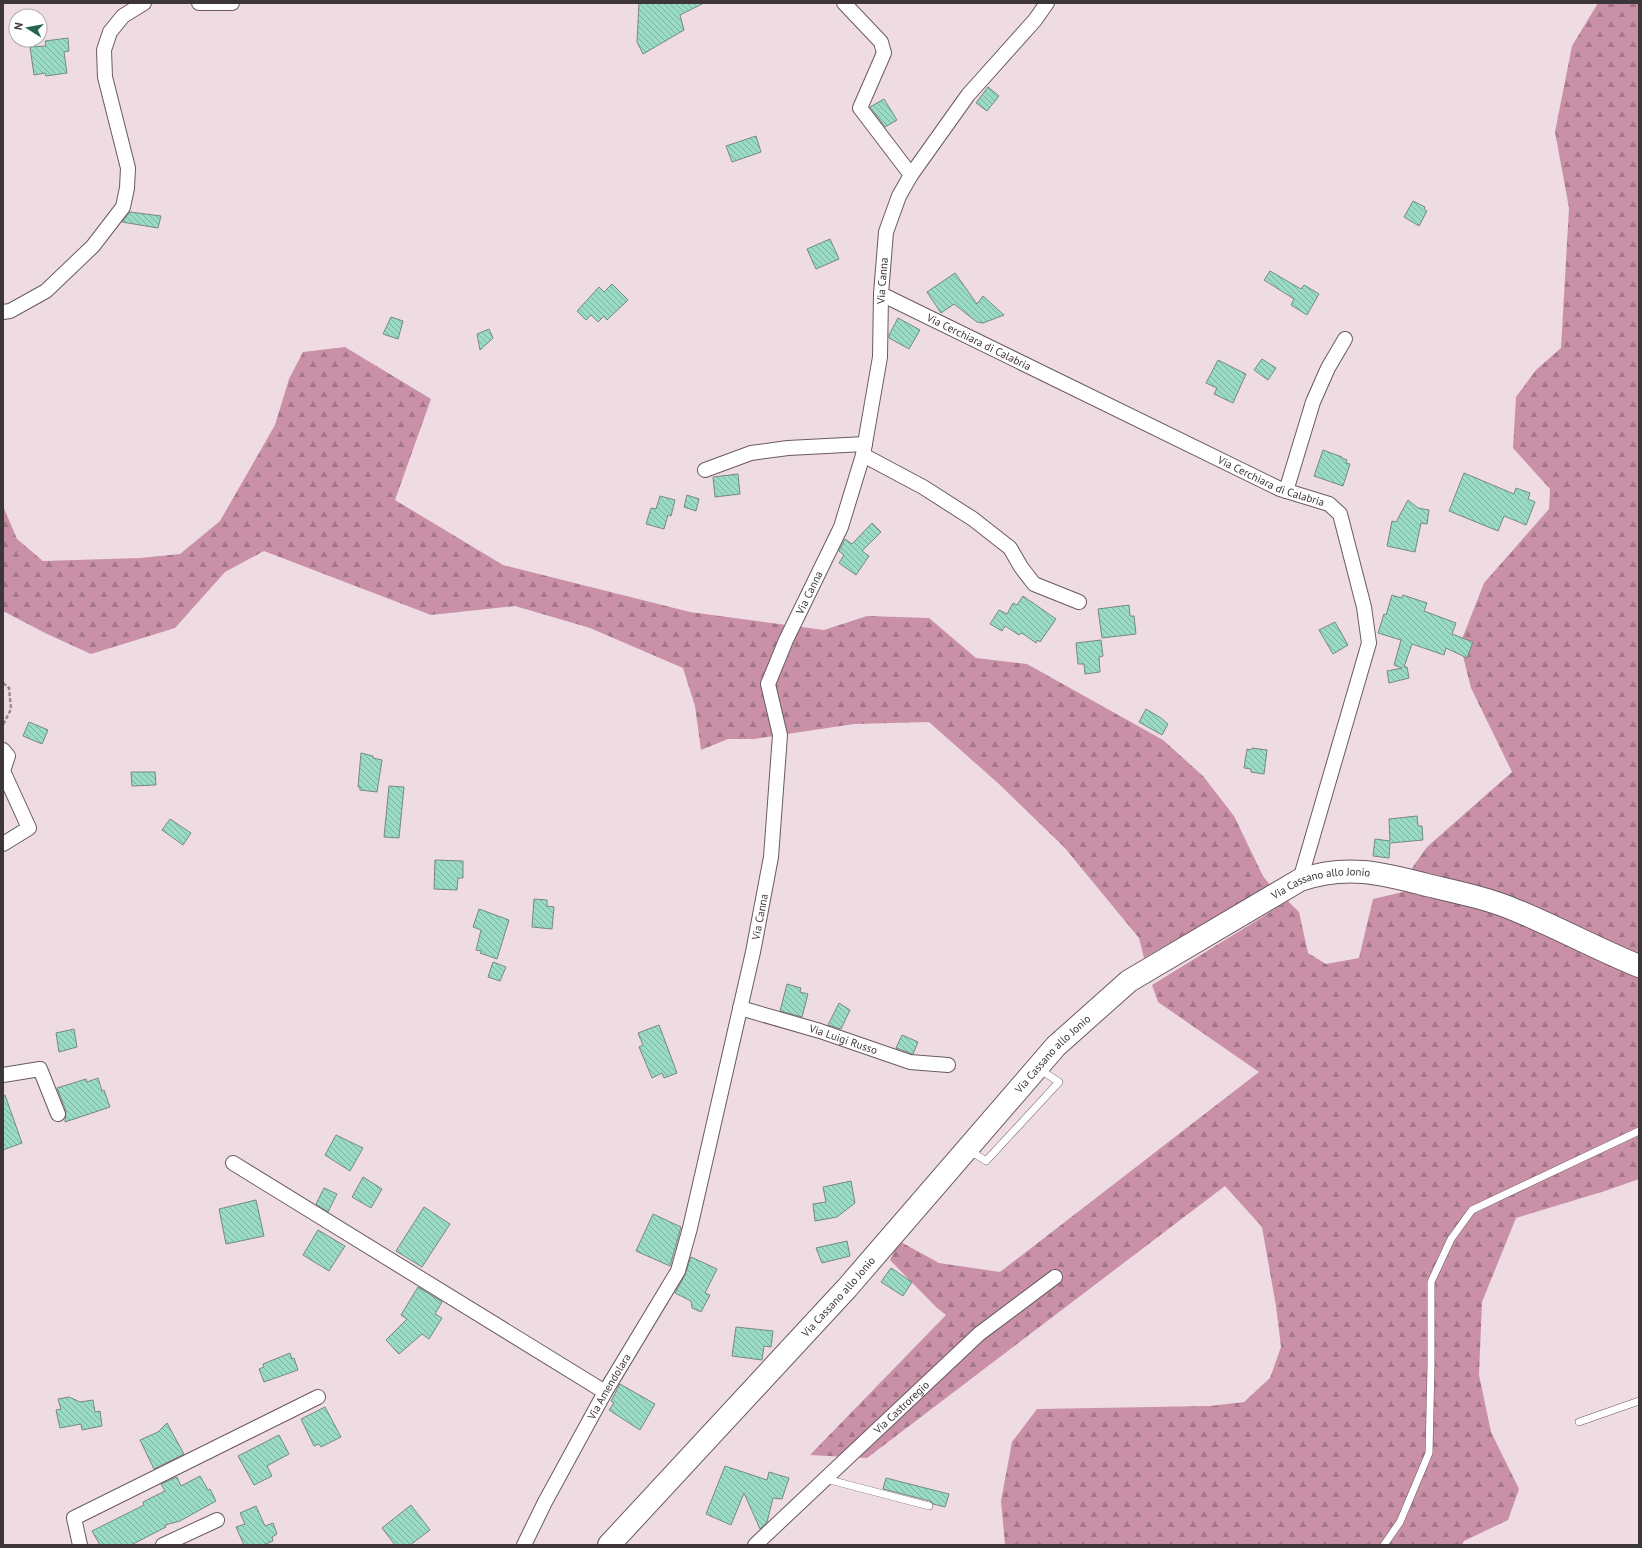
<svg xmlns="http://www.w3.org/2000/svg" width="1642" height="1548" font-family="'PT Sans',sans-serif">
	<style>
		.forest { fill: url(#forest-firs) }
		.building { fill: url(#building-back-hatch); stroke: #778882 }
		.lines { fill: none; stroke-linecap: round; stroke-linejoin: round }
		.service-casing { stroke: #6a5a60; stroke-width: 8 }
		.minor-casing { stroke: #6a5a60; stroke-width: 16 }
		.primary-casing { stroke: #6a5a60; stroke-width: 24 }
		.path { stroke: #988b90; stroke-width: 2.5; stroke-dasharray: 4 2; stroke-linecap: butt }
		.service { stroke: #fff; stroke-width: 7 }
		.minor { stroke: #fff; stroke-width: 14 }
		.primary { stroke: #fff; stroke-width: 22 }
		.labels { text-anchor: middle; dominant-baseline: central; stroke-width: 4; stroke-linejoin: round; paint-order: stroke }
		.street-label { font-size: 11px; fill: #3d3638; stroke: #fff }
	</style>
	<defs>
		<pattern id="forest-firs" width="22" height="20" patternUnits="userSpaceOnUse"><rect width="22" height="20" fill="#c990a7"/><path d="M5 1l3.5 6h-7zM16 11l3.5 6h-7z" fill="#a47689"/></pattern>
		<pattern id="building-back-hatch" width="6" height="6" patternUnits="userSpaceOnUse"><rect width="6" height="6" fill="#99dbc4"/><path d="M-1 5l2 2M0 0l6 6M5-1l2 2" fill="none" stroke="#7eb2a0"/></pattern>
	</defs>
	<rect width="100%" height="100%" fill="#efdce3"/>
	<g class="forest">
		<path d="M1598,3H1639V1179L1605,1191L1516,1218L1482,1302L1479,1375L1491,1432L1519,1489L1508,1520L1464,1541L1462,1545H1005L1001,1501L1012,1442L1037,1409L1210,1406L1244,1402L1270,1378L1281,1347L1276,1306L1262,1227L1225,1186L867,1458L810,1455L946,1315L937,1308L890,1260L899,1241L939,1263L1000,1272L1259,1072L1158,1002L1152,985L1288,901L1299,912L1308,953L1326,964L1359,958L1373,899L1403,892L1412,868L1427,847L1512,772L1471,688L1460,644L1484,583L1549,509L1550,489L1513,448L1516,397L1536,370L1561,348L1569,208L1555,132L1572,46Z"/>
		<path d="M345,347L431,399L395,500L503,565L690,612L824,630L867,616L929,618L976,658L1027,664L1163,740L1203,776L1234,816L1263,876L1270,885L1144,958L1139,938L1064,847L999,784L929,722L854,724L754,739H728L701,750L695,706L683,668L590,628L515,606L431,615L264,551L225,572L175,628L91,654L47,634L3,611V506L17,539L43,561L140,558L180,554L220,521L275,425L289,379L303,352Z"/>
	</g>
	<g class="building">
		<path d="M639,3H704L680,15L684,30L643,54L637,42Z"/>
		<path d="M68,38L69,51L64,52L67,73L46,76L45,73L34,75L30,47L46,46L45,41Z"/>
		<path d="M988,87L999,96L987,111L976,103Z"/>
		<path d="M884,99L897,120L885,127L870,107Z"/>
		<path d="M756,136L761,152L732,162L726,146Z"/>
		<path d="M1413,201L1425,207L1424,209L1427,211L1419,226L1404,217Z"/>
		<path d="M130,212L161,216L158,228L122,222Z"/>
		<path d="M830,239L839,259L816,269L807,249Z"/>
		<path d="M1270,271L1301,289L1304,285L1319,294L1307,315L1291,305L1294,299L1264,280Z"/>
		<path d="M955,273L977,304L983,296L1004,315L983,323L977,322L954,304L941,313L927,292Z"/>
		<path d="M612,284L628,300L607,320L604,316L598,322L591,315L586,320L577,311L599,287L604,292Z"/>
		<path d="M391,317L403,321L398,339L383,334Z"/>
		<path d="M898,318L920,330L909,349L889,338V335Z"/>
		<path d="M489,329L493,338L480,350L477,334Z"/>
		<path d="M1262,359L1276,368L1268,380L1254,370Z"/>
		<path d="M1218,360L1246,374L1233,403L1214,394L1217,388L1206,383Z"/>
		<path d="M1323,450L1342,457V458L1347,460L1346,463L1350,464L1343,486L1314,476Z"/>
		<path d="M1464,473L1514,494L1516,488L1530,493L1528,499L1535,502L1526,525L1504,516L1498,531L1449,511Z"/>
		<path d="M738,474L740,494L715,497L713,477Z"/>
		<path d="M687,495L699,499L696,511L684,507Z"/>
		<path d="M660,496L675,500L671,516L668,515L664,529L646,524L651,508L656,509Z"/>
		<path d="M1408,500L1418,508L1429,510L1427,524L1421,523L1415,552L1387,546L1392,521L1396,522Z"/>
		<path d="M872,523L881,532L862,551L869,556L856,575L839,563L844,555L839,551L845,539L852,544Z"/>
		<path d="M1392,595L1401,598L1403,595L1427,603L1424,611L1456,623L1452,634L1473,642L1467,658L1446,648L1444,655L1412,644L1404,667H1407L1409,678L1389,683L1387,671L1402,668L1394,665L1401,640L1378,633L1384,614L1386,615Z"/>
		<path d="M1023,596L1056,619L1040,642L1038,640L1036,643L1022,633L1019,635L1005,626L1002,631L990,624L999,610L1007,614L1013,603L1017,605Z"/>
		<path d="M1129,605L1130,616H1134L1136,634L1102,638L1098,609Z"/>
		<path d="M1335,622L1348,645L1333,654L1319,630Z"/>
		<path d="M1101,640L1103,656L1099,657L1100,672L1085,674L1084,664H1078L1076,643Z"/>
		<path d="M1146,709L1161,718L1168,724L1162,735L1139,722Z"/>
		<path d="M29,722L48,730L42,744L23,736Z"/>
		<path d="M1252,748L1267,750L1264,774L1251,772V769L1244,768L1247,749L1251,750Z"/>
		<path d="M361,753L373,756V758L382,760L377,792L360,790V787H358Z"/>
		<path d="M131,772H155L156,785L132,786Z"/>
		<path d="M389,786L404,787L399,838L384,837Z"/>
		<path d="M1417,816L1418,826H1422L1423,840L1390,843L1389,858L1373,856L1375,839L1390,841L1389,819Z"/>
		<path d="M170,819L191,833L183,845L162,830Z"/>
		<path d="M435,860L463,861V878H458L457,890L434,889Z"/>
		<path d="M534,899L547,900V906L554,907L552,929L532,927Z"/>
		<path d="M479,909L509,920L497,959L480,953L481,951L476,950L481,930L473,927Z"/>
		<path d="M493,962L506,967L500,981L488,977Z"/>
		<path d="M787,984L801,988L800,992L808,994L802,1017L780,1011Z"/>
		<path d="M839,1003L850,1010L841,1029L828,1025Z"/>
		<path d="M659,1025L677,1073L664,1078L662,1073L652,1078L639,1047L643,1045L638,1033Z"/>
		<path d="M74,1029L77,1047L59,1052L56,1033Z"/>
		<path d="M902,1035L918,1042L913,1054L896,1048Z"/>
		<path d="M98,1078L102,1091L104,1090L110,1107L65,1122L66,1111L57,1088L86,1079L87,1082Z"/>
		<path d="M5,1095L22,1143L3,1150V1096Z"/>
		<path d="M336,1135L363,1148L350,1171L325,1155Z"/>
		<path d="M363,1177L382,1189L371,1208L352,1197Z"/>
		<path d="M851,1181L855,1203L837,1217L815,1221L813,1204L826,1202L823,1187Z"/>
		<path d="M324,1188L337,1194L328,1212L316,1204Z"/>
		<path d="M256,1200L264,1236L226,1244L219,1209Z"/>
		<path d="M424,1207L450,1224L422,1267L396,1251Z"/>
		<path d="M653,1214L681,1227L670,1266L636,1251Z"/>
		<path d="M318,1230L345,1246L329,1271L303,1255Z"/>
		<path d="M847,1241L850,1256L822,1263L816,1248Z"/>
		<path d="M691,1257L717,1269L705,1293L710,1295L701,1312L692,1308L691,1301L675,1293L685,1275Z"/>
		<path d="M891,1268L912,1282L903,1296L881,1282Z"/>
		<path d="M418,1287L442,1302L435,1314L442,1318L429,1339L422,1334L399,1354L386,1340L407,1319L401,1315Z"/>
		<path d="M736,1327L773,1331L771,1347L764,1346L762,1360L732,1356Z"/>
		<path d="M290,1353L292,1359L294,1358L298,1370L264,1382L259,1369L264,1367L263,1364Z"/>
		<path d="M620,1384L655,1404L640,1430L609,1410L614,1403L611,1401Z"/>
		<path d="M69,1397L80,1402L93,1400L95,1412L100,1411L102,1426L82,1430L81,1424L60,1428L56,1410L61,1409L58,1399Z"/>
		<path d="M325,1407L341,1437L321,1447L319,1444L314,1446L301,1419Z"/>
		<path d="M167,1423L184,1454L154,1469L140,1440L158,1432Z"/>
		<path d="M279,1435L289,1454L267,1466L272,1476L254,1485L238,1456Z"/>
		<path d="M725,1466L767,1480L769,1472L789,1478L782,1499L773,1498L767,1522L760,1529L744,1493L731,1525L706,1514Z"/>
		<path d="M200,1476L208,1490L210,1489L216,1501L180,1521L165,1525L166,1527L131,1545H100L92,1531L144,1505L143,1502L165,1491L161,1484L177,1477L181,1486Z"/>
		<path d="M886,1478L949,1494L945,1507L933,1504L930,1501L883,1489Z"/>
		<path d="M411,1505L430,1530L410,1545H395L382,1528Z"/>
		<path d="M256,1506L265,1526L273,1523L277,1534L272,1537L273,1541L263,1545H244L236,1527L245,1524L240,1513Z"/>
	</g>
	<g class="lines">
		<g class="service-casing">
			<g id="service">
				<path d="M969,1150L986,1161L1059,1082L1039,1069"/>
				<path d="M1579,1422L1639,1401"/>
				<path d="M826,1479L929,1506"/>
				<path d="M1384,1545L1400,1522L1429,1453L1431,1366V1282L1451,1239L1472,1210L1639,1131"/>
			</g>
		</g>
		<g class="minor-casing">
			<g id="minor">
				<path d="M199,3H232"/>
				<path d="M844,3L881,42L884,53L860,108L911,175"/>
				<path id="s1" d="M881,294L1280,489L1329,504L1340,514L1364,607L1369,643L1300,880"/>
				<path d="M3,312L10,311L46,291L93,246L123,207L127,188L128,168L105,77L104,50L110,32L123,16L144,3"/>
				<path d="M863,455L923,487L973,519L1010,548L1021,567L1034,584L1079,602"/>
				<path d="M705,470L751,453L788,448L865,444"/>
				<path d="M1286,491L1313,402L1328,368L1345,339"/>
				<path d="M3,750L8,756L3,771L29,828L3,844"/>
				<path id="s2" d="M740,1008L820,1031L910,1062L948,1065"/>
				<path d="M3,1075L40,1069L58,1114"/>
				<path d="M233,1163L605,1392"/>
				<path d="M80,1545L74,1518L318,1397"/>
				<path d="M163,1545L217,1520"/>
				<path id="s3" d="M524,1545L545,1502L605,1392L678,1271L690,1228L753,952L771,857L780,735L768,684L786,640L841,527L863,455L880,357L881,294L886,232L899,196L911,175L968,95L1035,20L1047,3"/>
				<path id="s4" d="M755,1545L979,1334L1055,1277"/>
			</g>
		</g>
		<g class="primary-casing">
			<g id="primary">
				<path id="s5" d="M609,1545L847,1288L1056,1046L1129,981L1300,880C1346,864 1381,873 1427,885C1456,892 1487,898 1515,910C1557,927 1597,949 1639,966"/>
			</g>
		</g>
		<path class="path" d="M3,683L9,688L11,709L3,725"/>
		<use href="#service" class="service"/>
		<use href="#minor" class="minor"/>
		<use href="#primary" class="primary"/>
	</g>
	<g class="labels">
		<g class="street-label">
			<text stroke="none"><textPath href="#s3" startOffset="1338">Via Canna</textPath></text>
			<text stroke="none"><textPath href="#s1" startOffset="109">Via Cerchiara di Calabria</textPath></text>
			<text stroke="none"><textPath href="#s1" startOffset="433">Via Cerchiara di Calabria</textPath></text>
			<text stroke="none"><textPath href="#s3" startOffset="1014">Via Canna</textPath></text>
			<text stroke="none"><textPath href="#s5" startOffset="986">Via Cassano allo Jonio</textPath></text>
			<text stroke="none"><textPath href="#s3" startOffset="678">Via Canna</textPath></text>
			<text stroke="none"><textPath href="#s2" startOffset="108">Via Luigi Russo</textPath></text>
			<text stroke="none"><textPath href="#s5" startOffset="662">Via Cassano allo Jonio</textPath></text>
			<text stroke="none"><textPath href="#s5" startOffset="338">Via Cassano allo Jonio</textPath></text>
			<text stroke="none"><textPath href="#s3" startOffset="180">Via Amendolara</textPath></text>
			<text stroke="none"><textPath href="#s4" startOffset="201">Via Castroregio</textPath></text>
		</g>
	</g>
	<rect width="1642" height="1548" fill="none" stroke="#3d3638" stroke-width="8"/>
	<g transform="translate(28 28) rotate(281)"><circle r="19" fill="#ffffff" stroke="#b1afaf"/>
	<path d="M0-3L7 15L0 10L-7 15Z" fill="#256451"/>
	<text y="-6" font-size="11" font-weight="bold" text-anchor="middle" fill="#3d3638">N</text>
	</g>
</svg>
